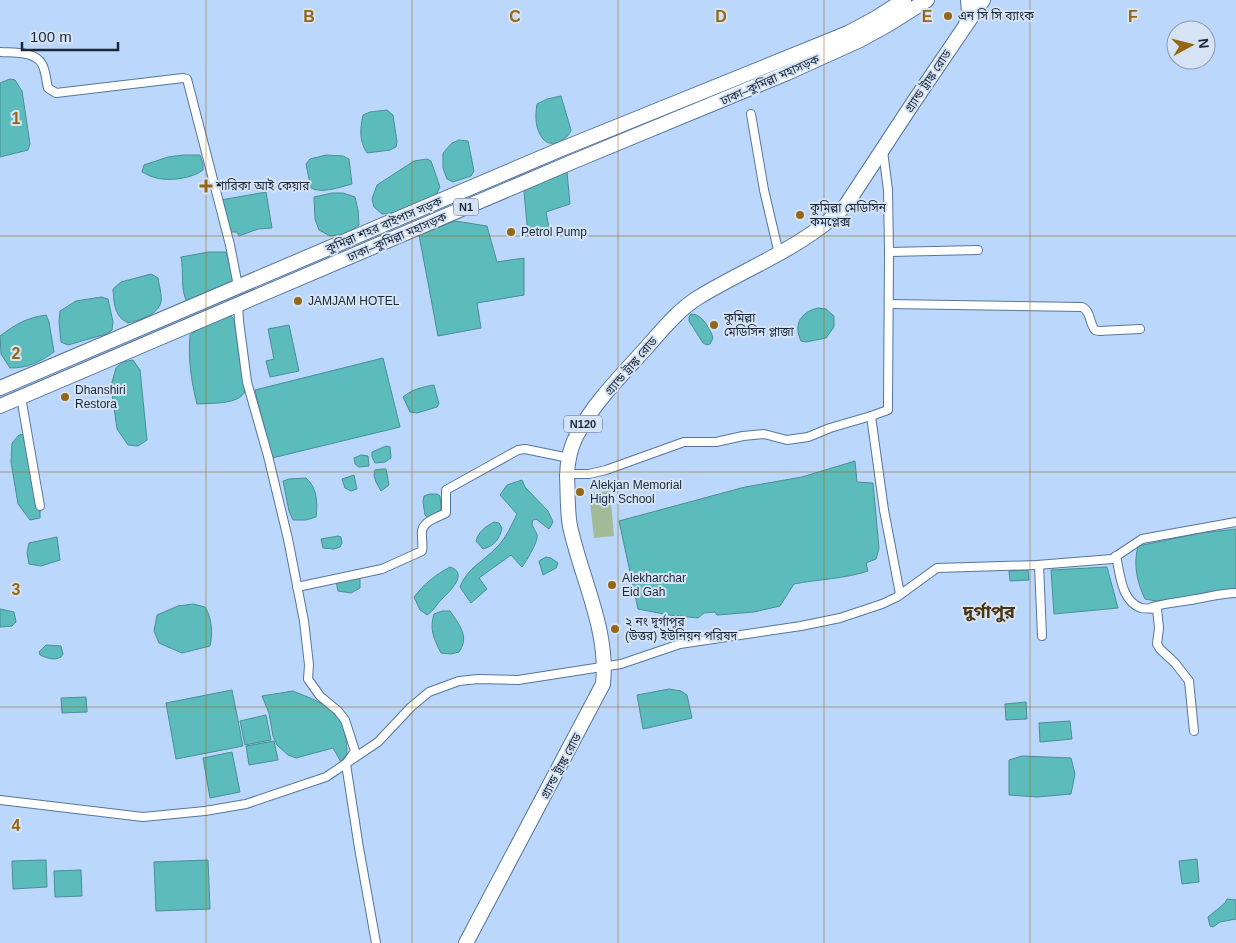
<svg xmlns="http://www.w3.org/2000/svg" width="1236" height="943" font-family="Helvetica,'Noto Sans Bengali',sans-serif">
	<style>
		.green { fill: #a2ba97 }
		.water { fill: #5cbbbb; stroke: #488f94 }
		.lines { fill: none; stroke-linecap: round; stroke-linejoin: round }
		.street-casing { stroke: #56759f; stroke-width: 10 }
		.highway-casing { stroke: #56759f; stroke-width: 16 }
		.street { stroke: #fff; stroke-width: 8 }
		.highway { stroke: #fff; stroke-width: 14 }
		.grid { fill: none; stroke: #956715; stroke-width: 1; stroke-opacity: 0.55 }
		.poi-dot { fill: #956715; stroke: #d5e3f5; stroke-width: 2 }
		.labels { text-anchor: middle; dominant-baseline: central; stroke-width: 4; stroke-linejoin: round; paint-order: stroke }
		.shield { fill: #d5e3f5; stroke: #536071; stroke-width: 1 }
		.shield-label { font-size: 11px; font-weight: bold; fill: #1b2839 }
		.poi-label { font-size: 12px; fill: #1b2839; stroke: #d5e3f5; text-anchor: start }
		.street-label { font-size: 12px; fill: #1b2839; stroke: #d5e3f5 }
		.district-label { font-size: 18px; font-weight: bold; fill: #4b3410; stroke: #d5e3f5 }
		.grid-label { font-size: 16px; text-anchor: middle; font-weight: bold; fill: #956715; stroke: #d5e3f5; stroke-width: 4; stroke-linejoin: round; paint-order: stroke }
	</style>
	<rect width="100%" height="100%" fill="#bbd7fc"/>
	<path class="green" d="M610,491L614,536L594,538L589,493Z"/>
	<g class="water">
		<path d="M10,79L15,80L22,91L30,144L28,150L0,157V83Z"/>
		<path d="M561,96L571,130C568,140 551,149 543,139C535,129 535,116 537,104L547,99Z"/>
		<path d="M387,110L393,115L397,142L396,147L390,150L367,153C359,141 360,129 363,115L370,112Z"/>
		<path d="M459,140L468,141L474,171L471,176L453,182L447,179L443,168V153L452,143Z"/>
		<path d="M183,155H200L203,164V170C192,179 166,182 153,177C149,176 145,173 142,172L144,165L168,157Z"/>
		<path d="M326,155L343,156L349,159L352,184C340,187 322,194 311,188L306,164L310,159Z"/>
		<path d="M427,159L431,161L440,187L436,195L393,213L382,214L374,207L372,199L377,185L414,161Z"/>
		<path d="M567,172L570,204L546,212L550,233L528,236L524,191L534,185Z"/>
		<path d="M266,192L272,228L258,229L239,236L237,232H230L221,200Z"/>
		<path d="M332,193H343L355,197L358,210L359,225L346,234L330,236L319,230L315,219L314,197Z"/>
		<path d="M455,221L487,226L497,262L524,258V295L477,303L481,328L438,336L419,235Z"/>
		<path d="M209,252H226L234,281L187,302C180,289 184,272 181,257Z"/>
		<path d="M151,274L158,278C159,285 162,295 161,302C158,315 139,320 128,323C114,316 114,303 113,289L121,282Z"/>
		<path d="M101,297L108,299L113,322L112,330L106,334L68,345L61,342L59,322L60,311L76,301Z"/>
		<path d="M818,308L826,309L834,316V327L826,338L806,342L801,341C793,324 801,312 818,308Z"/>
		<path d="M691,314C702,314 710,328 713,338L710,344L707,345L703,343L689,321V317Z"/>
		<path d="M46,315L49,322L54,352C40,362 28,368 10,368L1,354L0,336C16,324 26,318 46,315Z"/>
		<path d="M231,316L234,319L245,391C240,405 210,403 197,404C191,380 188,359 190,335L203,326Z"/>
		<path d="M289,325L299,371L270,377L266,361L274,359L268,329Z"/>
		<path d="M383,358L400,427L272,458L255,390Z"/>
		<path d="M133,360L140,370L147,440L138,446L128,445L117,429L111,386L116,368L123,362Z"/>
		<path d="M434,385L439,404L437,407L417,413L410,412L403,397C413,389 422,387 434,385Z"/>
		<path d="M25,434L40,510V518L30,520L18,504L11,462L12,443L19,435Z"/>
		<path d="M386,446L390,447L391,458L385,462L375,463L372,457V452Z"/>
		<path d="M361,455L368,456L369,466L359,467L355,464L354,458Z"/>
		<path d="M855,461L857,482L873,483L879,548L876,559L866,563L868,571C844,579 819,579 794,584L780,606L754,612L717,615L715,612L704,613L698,618L669,615L638,609L619,521L745,487L802,477Z"/>
		<path d="M382,469H386L389,485L381,491L376,482L374,476L375,470Z"/>
		<path d="M354,475L357,489L351,491L345,488L342,479Z"/>
		<path d="M306,478C317,487 318,503 316,517L306,520H293L289,511L283,481L289,479Z"/>
		<path d="M522,480L525,487L548,511L553,522L549,529L536,519L533,520L532,524C533,528 536,531 537,535C539,540 526,562 522,567L511,555L479,578L487,589L471,603L460,587C467,568 484,561 497,547C506,538 511,526 517,514L500,495L507,485Z"/>
		<path d="M430,494H437L440,496L441,509L439,513L428,518L425,515L423,502L424,496Z"/>
		<path d="M494,522L499,523L502,528C500,539 494,546 483,549L476,541C479,531 485,527 494,522Z"/>
		<path d="M1236,529V591L1156,601L1145,599C1137,582 1133,565 1138,546L1201,533Z"/>
		<path d="M338,536L341,537L342,543L340,547L334,549L323,548L321,539Z"/>
		<path d="M57,537L60,560L41,566L29,564L27,553L29,543Z"/>
		<path d="M546,557L551,558L558,563L556,568L543,575L539,561Z"/>
		<path d="M450,567C469,573 450,591 443,598C437,603 434,611 427,615L420,610L414,597C424,584 435,575 450,567Z"/>
		<path d="M1107,567L1118,608L1054,614L1051,570Z"/>
		<path d="M1028,570L1029,580L1010,581L1009,571Z"/>
		<path d="M360,577V588L351,593L338,591L336,581Z"/>
		<path d="M193,604L205,607C212,618 213,633 210,646L182,653L159,643L154,631L157,615L178,606Z"/>
		<path d="M0,609L14,612L16,622L12,626L0,627Z"/>
		<path d="M442,611H450C459,624 470,637 459,652L451,654L441,653C434,639 429,629 434,614Z"/>
		<path d="M46,645L61,646L63,654L61,657C54,661 47,658 40,655L39,652Z"/>
		<path d="M669,689L681,691L687,695L692,718L643,729L637,695Z"/>
		<path d="M232,690L243,746L176,759L166,703Z"/>
		<path d="M293,691C330,706 346,711 347,754L341,762L333,748L296,758L288,755L277,745L273,736L269,713L262,696Z"/>
		<path d="M86,697L87,712L62,713L61,698Z"/>
		<path d="M1026,702L1027,719L1006,720L1005,704Z"/>
		<path d="M266,715L271,740L245,745L240,721Z"/>
		<path d="M1070,721L1072,739L1040,742L1039,723Z"/>
		<path d="M274,741L278,760L249,765L246,746Z"/>
		<path d="M232,752L240,792L210,798L203,758Z"/>
		<path d="M1022,756L1071,758L1075,774L1071,794L1037,797L1009,795V760Z"/>
		<path d="M1197,859L1199,882L1182,884L1179,861Z"/>
		<path d="M46,860L47,887L13,889L12,861Z"/>
		<path d="M208,860L210,909L156,911L154,862Z"/>
		<path d="M81,870L82,896L55,897L54,871Z"/>
		<path d="M1227,899L1236,900V919L1220,922L1213,927L1210,926L1208,917L1225,903Z"/>
	</g>
	<g class="lines">
		<g class="street-casing">
			<g id="street">
				<path d="M0,52C13,53 35,51 42,64C46,71 46,81 48,88L56,93L183,78L187,79L230,245L238,286"/>
				<path d="M751,114L764,190L779,254"/>
				<path d="M883,151L888,190L889,252L888,406V410L871,416L884,510L900,594"/>
				<path d="M889,252L978,250"/>
				<path d="M238,304L239,321L247,382L268,456L288,539L304,621L309,665L308,679L320,696L338,711L345,720L355,751L346,764L359,848L376,943"/>
				<path d="M889,304L1082,307C1091,311 1089,323 1095,330L1099,331L1140,329"/>
				<path d="M21,397L40,506"/>
				<path d="M567,474H589L606,470L684,442H716L743,436L764,434L787,440L808,437L830,428L871,416"/>
				<path d="M1116,556C1120,573 1121,601 1141,608C1145,609 1152,608 1157,609L1159,628L1157,644L1160,649L1175,663L1189,681L1194,731"/>
				<path d="M1039,565L1042,636"/>
				<path d="M297,587L382,569L422,551C423,546 422,541 422,535C420,522 436,518 446,513V490L518,450L525,449L569,458"/>
				<path d="M1152,607C1166,603 1181,602 1196,599C1209,597 1222,593 1236,593"/>
				<path d="M0,800L143,817L205,811L246,804L326,777L378,742L411,707L429,692L459,681L478,679L518,680L621,664L680,644L801,626L840,618L882,604L897,597L937,568L1037,565L1112,559L1142,539L1236,522"/>
			</g>
		</g>
		<g class="highway-casing">
			<g id="highway">
				<path d="M966,24L969,12L968,0"/>
				<path d="M0,388L559,150L848,33L876,18L904,0"/>
				<path d="M0,406L572,162L787,73L860,40L889,24L927,0"/>
				<path d="M466,943L603,684C609,630 581,578 570,526C567,510 568,492 567,476C567,462 571,445 578,433C595,401 623,374 647,347C662,330 679,309 699,297C748,267 805,247 846,205L913,103L983,0"/>
			</g>
		</g>
		<use href="#street" class="street"/>
		<use href="#highway" class="highway"/>
	</g>
	<path class="grid" d="M206,0V943M412,0V943M618,0V943M824,0V943M1030,0V943M0,236H1236M0,472H1236M0,707H1236"/>
	<g class="poi-dot">
		<circle cx="948" cy="16" r="5"/>
		<path d="M203.5 178.5h5v5h5v5h-5v5h-5v-5h-5v-5h5z"/>
		<circle cx="800" cy="215" r="5"/>
		<circle cx="511" cy="232" r="5"/>
		<circle cx="298" cy="301" r="5"/>
		<circle cx="714" cy="325" r="5"/>
		<circle cx="65" cy="397" r="5"/>
		<circle cx="580" cy="492" r="5"/>
		<circle cx="612" cy="585" r="5"/>
		<circle cx="615" cy="629" r="5"/>
	</g>
	<g class="labels">
		<g class="shield">
			<rect x="453.5" y="198.5" width="25" height="17" rx="4"/>
			<rect x="564" y="415.5" width="38" height="17" rx="4"/>
		</g>
		<g class="shield-label">
			<text x="466" y="207">N1</text>
			<text x="583" y="424">N120</text>
		</g>
		<g class="poi-label">
			<text x="958" y="16">এন সি সি ব্যাংক</text>
			<text x="216" y="186">শারিকা আই কেয়ার</text>
			<text x="810" y="208">কুমিল্লা মেডিসিন<tspan x="810" dy="14">কমপ্লেক্স</tspan></text>
			<text x="521" y="232">Petrol Pump</text>
			<text x="308" y="301">JAMJAM HOTEL</text>
			<text x="724" y="318">কুমিল্লা<tspan x="724" dy="14">মেডিসিন প্লাজা</tspan></text>
			<text x="75" y="390">Dhanshiri<tspan x="75" dy="14">Restora</tspan></text>
			<text x="590" y="485">Alekjan Memorial<tspan x="590" dy="14">High School</tspan></text>
			<text x="622" y="578">Alekharchar<tspan x="622" dy="14">Eid Gah</tspan></text>
			<text x="625" y="622">২ নং দূর্গাপুর<tspan x="625" dy="14">(উত্তর) ইউনিয়ন পরিষদ</tspan></text>
		</g>
		<g class="street-label">
			<text transform="translate(770 80) rotate(-24)">ঢাকা–কুমিল্লা মহাসড়ক</text>
			<text transform="translate(928 81) rotate(-56)">গ্র্যান্ড ট্রাঙ্ক রোড</text>
			<text transform="translate(384 225) rotate(-23)">কুমিল্লা শহর বাইপাস সড়ক</text>
			<text transform="translate(397 237) rotate(-23)">ঢাকা–কুমিল্লা মহাসড়ক</text>
			<text transform="translate(631 366) rotate(-49)">গ্র্যান্ড ট্রাঙ্ক রোড</text>
			<text transform="translate(561 766) rotate(-62)">গ্র্যান্ড ট্রাঙ্ক রোড</text>
		</g>
		<g class="district-label">
			<text x="989" y="612">দুর্গাপুর</text>
		</g>
	</g>
	<g class="grid-label">
		<text x="309" y="22">B</text>
		<text x="515" y="22">C</text>
		<text x="721" y="22">D</text>
		<text x="927" y="22">E</text>
		<text x="1133" y="22">F</text>
		<text x="16" y="124">1</text>
		<text x="16" y="359">2</text>
		<text x="16" y="595">3</text>
		<text x="16" y="831">4</text>
	</g>
	<g transform="translate(1191 45) rotate(83)"><circle r="24" fill="#d5e3f5" stroke="#8b98aa"/>
	<path d="M0-4L9 19L0 12L-9 19Z" fill="#956715"/>
	<text y="-8" font-size="14" font-weight="bold" text-anchor="middle" fill="#1b2839">N</text>
	</g>
	<path d="M22 42v8h96v-8" fill="none" stroke="#1b2839" stroke-width="2.5"/>
	<text x="30" y="42" font-size="15" fill="#1b2839" stroke="#d5e3f5" stroke-width="4" paint-order="stroke">100 m</text>
</svg>
